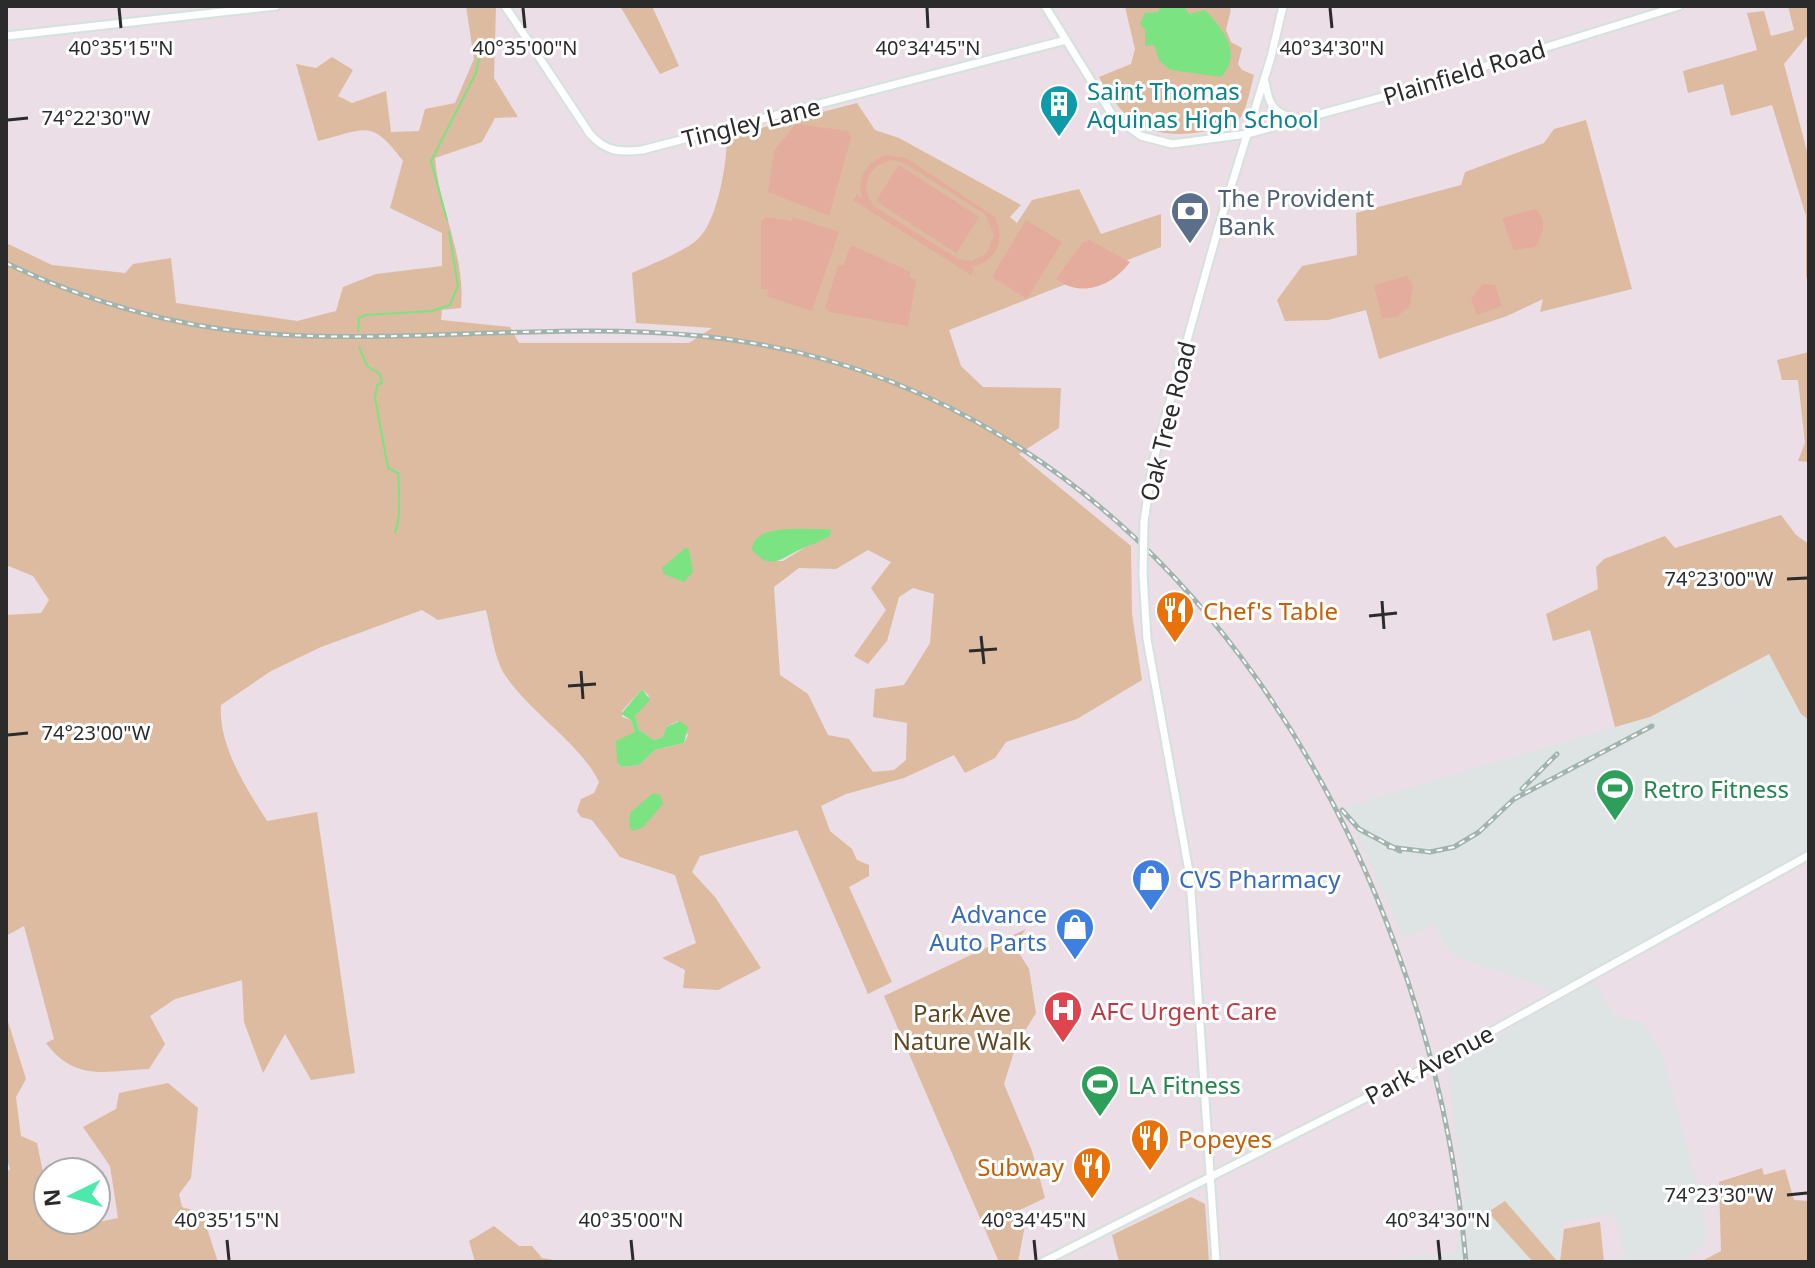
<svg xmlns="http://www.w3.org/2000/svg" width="1815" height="1268" font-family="'Noto Sans',sans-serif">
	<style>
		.industrial { fill: #dee4e4 }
		.green { fill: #ddbba0; fill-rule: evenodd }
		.pitch { fill: #e3ac9c; fill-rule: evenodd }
		.water { fill: #7be381 }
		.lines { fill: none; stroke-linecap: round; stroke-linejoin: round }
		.stream { stroke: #7be381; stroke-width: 2 }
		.secondary-casing { stroke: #d3e2dc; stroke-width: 11 }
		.secondary { stroke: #fff; stroke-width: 7 }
		.rail-casing { stroke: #a1b3ad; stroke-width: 5 }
		.rail { stroke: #fff; stroke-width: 2; stroke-dasharray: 6; stroke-linecap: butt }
		.secondary-bridge-casing { stroke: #d3e2dc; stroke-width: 11; stroke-linecap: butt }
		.secondary-bridge { stroke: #fff; stroke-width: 7 }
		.ticks { fill: none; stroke: #2b2b2b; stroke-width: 3 }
		.labels { text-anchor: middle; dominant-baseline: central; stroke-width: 6; stroke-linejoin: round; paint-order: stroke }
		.street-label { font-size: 24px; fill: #2b2b2b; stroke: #fff }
		.culture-label { font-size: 24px; fill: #0d838f; stroke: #fff; text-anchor: start }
		.service-label { font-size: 24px; fill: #4e5e75; stroke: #fff; text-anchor: start }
		.food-label { font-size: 24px; fill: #c56008; stroke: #fff; text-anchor: start }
		.leisure-label { font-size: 24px; fill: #27864d; stroke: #fff; text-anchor: start }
		.shop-label { font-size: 24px; fill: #366cbe; stroke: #fff; text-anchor: start }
		.health-label { font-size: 24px; fill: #be3a42; stroke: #fff; text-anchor: start }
		.park-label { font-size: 24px; fill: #614721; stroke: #fff }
		.ticks-label { font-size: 20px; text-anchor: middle; fill: #2b2b2b; stroke: #fff; stroke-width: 6; stroke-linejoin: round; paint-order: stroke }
	</style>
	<rect width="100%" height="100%" fill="#ebdee6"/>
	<g class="industrial">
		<path d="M1770,654L1801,714L1809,720V855L1560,993L1451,955L1434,924L1404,939L1344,807L1650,717Z"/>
		<path d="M1594,982L1615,1017L1642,1022L1662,1053L1704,1209L1706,1246L1679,1262H1626L1614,1213L1563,1222L1558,1262L1505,1201L1489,1212L1533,1262H1370L1455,1253L1465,1198L1447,1069L1528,1018Z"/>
	</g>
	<g class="green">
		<path d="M466,6H496L494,78L518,117L495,118L482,142L435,158C439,210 466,256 461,308L442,310L441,320L510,327L519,343H689L712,328L636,323L632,273C649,265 687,251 699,238C718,219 727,162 727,137L857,103L875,130L899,138L1021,205L1010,217L1017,223L1032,200L1079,189L1101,234L1161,214V247L949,330L961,366L983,387L1061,388L1059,428L1019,454L1131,546L1132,614L1142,680L1077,719L1006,742L995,758L965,773L954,755L904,778L846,794L821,806L830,831L852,849L857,860L869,865V876L849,887L892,982L868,994L797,830L700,856L692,872L715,897L761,968L718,990L683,988L685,970L662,958L696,943L675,875L620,857L592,820L581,817L577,811L581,799L594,793L599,782C580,743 531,714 505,675C494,658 491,629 486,610L438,620L422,610L321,647L271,671L221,705C218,745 246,788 267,821L317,812L355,1073L311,1080L285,1034L263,1073L244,1022L242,980L175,999L150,1016L165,1044L149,1069C105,1071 75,1082 46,1043L54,1039L24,926L6,936V615L41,613L49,600L33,576L6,565V243L52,265L125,273L133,264L171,258L176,303L297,321L336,311L343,287L376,274L442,266V233L390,208L403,161C371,118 366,129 318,141L296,64L316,68L332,57L353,70L338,96L352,103L386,91L391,132L419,131L425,109L455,103L474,59ZM826,529L831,531L783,561H770V532ZM868,550L891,562L871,588L886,610L854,656L868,664L887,641L899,597L913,588L934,594L930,643L904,685L875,689L873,717L907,723L906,760L894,770L873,772L849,739L828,735L808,694L780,675L774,587L799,568L836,569ZM642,689L649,696L635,716L639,730L654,740L663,737L666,727L678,721L688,735L684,743L655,750L639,765L622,767L617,763V752L635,732L631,720L622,717V711Z"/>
		<path d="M620,6H652L679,66L660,74Z"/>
		<path d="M1130,6H1227L1231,9L1226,30L1231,42L1242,48L1238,64L1242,70L1254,75C1250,89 1247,112 1237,122C1229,130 1217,130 1207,131C1153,141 1125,126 1099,77L1131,64L1135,49L1125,7Z"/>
		<path d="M1788,6H1807V36L1784,64L1809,159V281L1806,277V216L1772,105L1731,116L1723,84L1688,93L1683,71L1757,50L1747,13L1764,11L1771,36L1794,30Z"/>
		<path d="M1586,120L1632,289L1540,312L1543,299L1507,316L1379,359L1366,310L1328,320L1285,321L1277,300L1302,266L1357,255L1356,213L1461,185L1465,172L1544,143L1554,129Z"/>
		<path d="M1809,352V462L1798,461L1805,443L1798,380H1782L1777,360Z"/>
		<path d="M1781,515L1796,535L1809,544V720L1801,714L1769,654L1650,717L1615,727L1590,630L1553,641L1546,614L1598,589L1596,567L1604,559L1665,536L1675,548Z"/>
		<path d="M1026,929L1014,945L1029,969L1036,1013L1016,1045L1004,1084L1032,1151L1045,1198L1020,1210L1025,1225L1018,1262H999L884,996Z"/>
		<path d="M6,1015L26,1079L16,1097L21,1136L37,1143L48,1197V1220H52L55,1231L118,1218L110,1166L83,1127L116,1109L119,1093L168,1083L198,1108L191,1178L179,1194L182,1207L202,1213L218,1262H6V1173L10,1169L6,1156Z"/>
		<path d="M1762,1168L1764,1175L1785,1169L1794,1200L1809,1201V1262H1700L1721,1251L1719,1182Z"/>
		<path d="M1191,1197L1205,1204L1209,1262H1119L1112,1235Z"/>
		<path d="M1505,1201L1558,1262H1533L1488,1212Z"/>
		<path d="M1600,1222L1604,1262H1560L1564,1229Z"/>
		<path d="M494,1226L519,1246H532L542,1258L566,1262H475L469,1241Z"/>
	</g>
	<g class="pitch">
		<path d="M796,124L848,131L851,137L829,216L768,192L774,151Z"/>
		<path d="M885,155L906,158L995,217C1006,240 996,262 970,267L974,270L971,275L853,200L857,195L862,198C857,178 865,163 885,155ZM893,160L904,163L985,214L994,235L987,253L972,261L958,259L875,207C858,187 868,164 893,160Z"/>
		<path d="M899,165L979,217L956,253L876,201Z"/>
		<path d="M1535,209C1548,220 1543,234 1535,247L1514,250L1502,218Z"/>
		<path d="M766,217L792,221L793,217L839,232L812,311L767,296L769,289H761V221Z"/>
		<path d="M1026,220L1062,242L1027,299L992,277Z"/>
		<path d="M1089,240L1130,262C1113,285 1082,299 1056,279L1083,242Z"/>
		<path d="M851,245L911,272L909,277L916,279L908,326L830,312L825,308L838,265L843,266Z"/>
		<path d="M1407,276L1413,286L1410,306L1396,317L1382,318L1374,285Z"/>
		<path d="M1483,284L1495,285L1502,306L1477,315L1471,299Z"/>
	</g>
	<g class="water">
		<path d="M1160,6H1184L1189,14L1205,10C1224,30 1243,54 1221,77L1171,70L1160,62L1154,45L1145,46V30L1140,24L1145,13L1158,12Z"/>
		<path d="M826,529L831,530L830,536C820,542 809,545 799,550C780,559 771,571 752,550C753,522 808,530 826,529Z"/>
		<path d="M685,548L689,549L693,572L684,582L664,574L662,568Z"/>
		<path d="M642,689L650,700L635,716L639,730L654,740L663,737L666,727L680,721L688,727L684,743L655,750L639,765L622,767L617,763L616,741L635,732L631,720L621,714Z"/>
		<path d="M652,794H660L663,804L643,827L633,831L629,826L630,813Z"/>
	</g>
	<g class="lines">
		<g class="stream">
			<path d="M447,220L431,161L476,73L480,51"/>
			<path d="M358,331L359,318L365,315L432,311L450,305L458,286L449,232"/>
			<path d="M359,347L367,366L380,374L382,383L377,385L375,398L388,468L398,473C399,487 401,521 395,532"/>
		</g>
		<g class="secondary-casing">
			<g id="secondary">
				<path d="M505,6L590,134C605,151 619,153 642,150L1066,40"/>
				<path d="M1045,6L1113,116L1141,136L1172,144L1247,134L1412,89L1679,6"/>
				<path d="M6,36L276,6"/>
				<path d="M1265,82C1269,105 1273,114 1297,119"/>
				<path d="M1144,522L1152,466L1218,229L1271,57L1283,6"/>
				<path d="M1143,575L1147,639L1190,877L1216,1262"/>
				<path d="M1442,1059L1809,855"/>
				<path d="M1043,1262L1417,1072"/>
			</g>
		</g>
		<use href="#secondary" class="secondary"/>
		<g class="rail-casing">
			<g id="rail">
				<path d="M6,263C94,305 190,331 287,335C425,342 563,322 701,336C1159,382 1429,839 1466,1262"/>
				<path d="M1522,789L1557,754"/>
				<path d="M1342,810L1359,829L1400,851"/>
				<path d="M1389,847L1430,852L1454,847L1479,832L1514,799L1652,726"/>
			</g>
		</g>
		<use href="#rail" class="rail"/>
		<g class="secondary-bridge-casing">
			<g id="secondary-bridge">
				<path d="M1143,575L1144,522"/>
				<path d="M1417,1072L1442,1059"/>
			</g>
		</g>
		<use href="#secondary-bridge" class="secondary-bridge"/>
	</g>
	<path class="ticks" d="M119,8L121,28M523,8L525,28M927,8L928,28M1330,8L1332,28M8,120L28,118M1787,579L1807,578M1382,601L1384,629M1369,616L1397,613M981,636L984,664M969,651L997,649M581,671L583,699M568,686L596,684M8,735L28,733M1787,1195L1807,1193M227,1240L229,1260M631,1240L633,1260M1034,1240L1036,1260M1438,1240L1440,1260"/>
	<defs>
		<g id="building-pin" transform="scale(2)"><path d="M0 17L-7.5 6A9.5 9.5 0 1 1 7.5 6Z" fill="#0f9aa8" stroke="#fff"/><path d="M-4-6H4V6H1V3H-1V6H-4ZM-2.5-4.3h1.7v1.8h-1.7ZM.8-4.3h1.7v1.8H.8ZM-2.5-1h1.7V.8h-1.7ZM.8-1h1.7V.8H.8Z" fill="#fff"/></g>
		<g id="bank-pin" transform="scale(2)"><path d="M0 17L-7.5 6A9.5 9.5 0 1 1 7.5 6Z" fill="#5c6f8a" stroke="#fff"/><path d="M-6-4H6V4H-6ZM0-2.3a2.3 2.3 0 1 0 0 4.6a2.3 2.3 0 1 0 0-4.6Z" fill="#fff"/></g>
		<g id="restaurant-pin" transform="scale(2)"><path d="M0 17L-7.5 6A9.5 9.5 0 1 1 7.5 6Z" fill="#e8710a" stroke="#fff"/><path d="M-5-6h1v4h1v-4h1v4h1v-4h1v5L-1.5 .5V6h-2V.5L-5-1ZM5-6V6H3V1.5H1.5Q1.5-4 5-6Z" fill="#fff"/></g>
		<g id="stadium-pin" transform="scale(2)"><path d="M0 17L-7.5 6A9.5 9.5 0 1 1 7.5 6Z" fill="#2e9e5b" stroke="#fff"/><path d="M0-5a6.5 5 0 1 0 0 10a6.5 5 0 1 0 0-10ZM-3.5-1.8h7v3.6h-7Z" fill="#fff"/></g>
		<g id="shop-pin" transform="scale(2)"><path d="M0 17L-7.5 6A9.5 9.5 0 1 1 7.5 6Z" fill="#3f7fe0" stroke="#fff"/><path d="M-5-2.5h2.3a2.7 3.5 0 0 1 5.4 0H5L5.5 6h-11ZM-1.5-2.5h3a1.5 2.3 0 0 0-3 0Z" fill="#fff"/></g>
		<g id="hospital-pin" transform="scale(2)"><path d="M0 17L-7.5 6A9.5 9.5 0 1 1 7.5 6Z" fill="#e0444e" stroke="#fff"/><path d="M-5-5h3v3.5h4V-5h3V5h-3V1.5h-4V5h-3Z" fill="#fff"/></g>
	</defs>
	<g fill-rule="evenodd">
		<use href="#building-pin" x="1059" y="104"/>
		<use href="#bank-pin" x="1190" y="211"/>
		<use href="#restaurant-pin" x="1175" y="610"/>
		<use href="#stadium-pin" x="1615" y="788"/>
		<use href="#shop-pin" x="1151" y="878"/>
		<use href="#shop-pin" x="1075" y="927"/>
		<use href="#hospital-pin" x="1063" y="1010"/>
		<use href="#stadium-pin" x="1100" y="1084"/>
		<use href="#restaurant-pin" x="1150" y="1138"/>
		<use href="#restaurant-pin" x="1092" y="1166"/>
	</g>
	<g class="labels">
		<g class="street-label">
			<text transform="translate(1464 72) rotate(-17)">Plainfield Road</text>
			<text transform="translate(751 122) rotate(-14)">Tingley Lane</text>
			<text transform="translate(1167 421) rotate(-76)">Oak Tree Road</text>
			<text transform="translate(1429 1064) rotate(-28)">Park Avenue</text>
		</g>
		<g class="culture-label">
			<text x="1087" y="90">Saint Thomas<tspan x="1087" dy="28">Aquinas High School</tspan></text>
		</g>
		<g class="service-label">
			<text x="1218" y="197">The Provident<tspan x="1218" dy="28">Bank</tspan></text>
		</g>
		<g class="food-label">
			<text x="1203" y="610">Chef's Table</text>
			<text x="1178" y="1138">Popeyes</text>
			<text x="1064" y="1166" text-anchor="end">Subway</text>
		</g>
		<g class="leisure-label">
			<text x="1643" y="788">Retro Fitness</text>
			<text x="1128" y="1084">LA Fitness</text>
		</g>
		<g class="shop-label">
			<text x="1179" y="878">CVS Pharmacy</text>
			<text x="1047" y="913" text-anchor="end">Advance<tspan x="1047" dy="28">Auto Parts</tspan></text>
		</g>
		<g class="health-label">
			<text x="1091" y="1010">AFC Urgent Care</text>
		</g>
		<g class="park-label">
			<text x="962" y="1012">Park Ave<tspan x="962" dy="28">Nature Walk</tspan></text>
		</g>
	</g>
	<g class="ticks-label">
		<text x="121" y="55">40°35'15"N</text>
		<text x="525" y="55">40°35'00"N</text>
		<text x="928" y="55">40°34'45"N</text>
		<text x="1332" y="55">40°34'30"N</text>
		<text x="96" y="125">74°22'30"W</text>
		<text x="1719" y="586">74°23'00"W</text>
		<text x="96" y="740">74°23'00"W</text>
		<text x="1719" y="1202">74°23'30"W</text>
		<text x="227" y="1227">40°35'15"N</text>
		<text x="631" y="1227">40°35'00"N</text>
		<text x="1034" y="1227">40°34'45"N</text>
		<text x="1438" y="1227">40°34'30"N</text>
	</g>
	<rect width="1815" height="1268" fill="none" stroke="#2b2b2b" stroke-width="16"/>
	<g transform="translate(72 1196) rotate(265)"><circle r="38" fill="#ffffff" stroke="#aaaaaa" stroke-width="2"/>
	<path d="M0-6L14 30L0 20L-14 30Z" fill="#4de9ac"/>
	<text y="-12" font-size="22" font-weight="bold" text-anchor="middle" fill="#2b2b2b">N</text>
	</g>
</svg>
